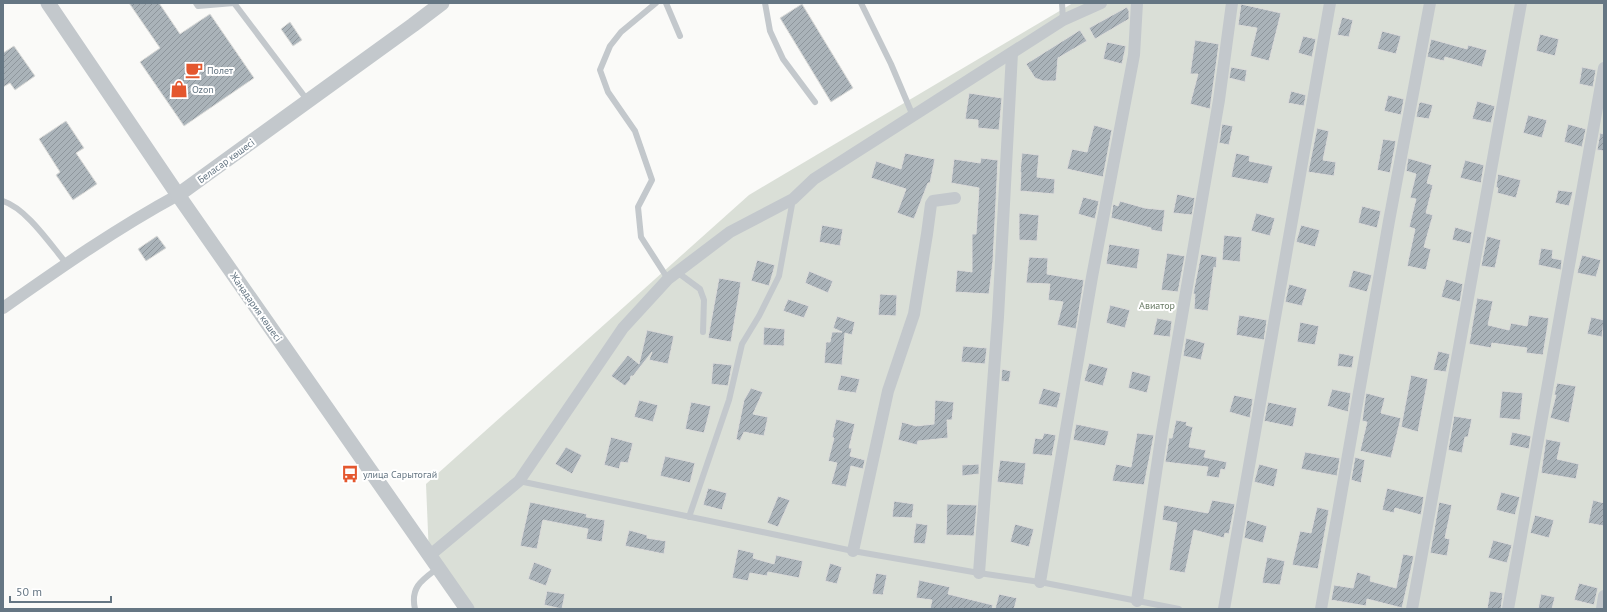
<svg xmlns="http://www.w3.org/2000/svg" width="1607" height="612" font-family="'PT Sans',sans-serif">
	<style>
		.garden { fill: #dadfd7 }
		.building { fill: url(#building-hatch); stroke: #dcdcda }
		.lines { fill: none; stroke-linecap: round; stroke-linejoin: round }
		.service { stroke: #c3c8cc; stroke-width: 6 }
		.minor { stroke: #c3c8cc; stroke-width: 12 }
		.tertiary { stroke: #c3c8cc; stroke-width: 15 }
		.labels { text-anchor: middle; dominant-baseline: central; stroke-width: 4; stroke-linejoin: round; paint-order: stroke }
		.poi-label { font-size: 10px; fill: #657683; stroke: #fff; text-anchor: start }
		.street-label { font-size: 10px; fill: #657683; stroke: #fff }
		.park-label { font-size: 10px; fill: #687a64; stroke: #fff }
	</style>
	<defs>
		<pattern id="building-hatch" width="6" height="6" patternUnits="userSpaceOnUse"><rect width="6" height="6" fill="#aab3b9"/><path d="M-1 1l2-2M0 6l6-6M5 7l2-2" fill="none" stroke="#8e969c"/></pattern>
	</defs>
	<rect width="100%" height="100%" fill="#fafaf8"/>
	<path class="garden" d="M1073,3H1604V609H473L429,556L426,484L749,195Z"/>
	<g class="building">
		<path d="M129,3H159L180,34L210,14L254,78L184,126L140,62L160,48Z"/>
		<path d="M802,4L853,88L831,102L780,18Z"/>
		<path d="M1241,4L1281,13L1269,61L1250,56L1257,28L1238,25Z"/>
		<path d="M1127,7L1129,11V19L1095,39L1089,28Z"/>
		<path d="M1342,17L1353,20L1349,37L1337,35Z"/>
		<path d="M290,22L302,40L293,46L281,29Z"/>
		<path d="M1080,30L1087,41L1058,58L1056,81H1043L1035,78L1026,64Z"/>
		<path d="M1382,31L1401,36L1396,54L1377,49Z"/>
		<path d="M1540,34L1559,39L1555,56L1536,51Z"/>
		<path d="M1303,36L1316,39L1312,57L1298,53Z"/>
		<path d="M1431,39L1467,49L1468,45L1487,50L1482,67L1445,57L1444,61L1427,57Z"/>
		<path d="M1195,40L1219,44L1210,109L1190,104L1198,74H1190Z"/>
		<path d="M1107,42L1126,46L1122,64L1103,59Z"/>
		<path d="M14,46L35,76L15,90L10,83L3,87V53Z"/>
		<path d="M1231,67L1247,70L1245,82L1229,78Z"/>
		<path d="M1582,67L1596,70L1593,87L1579,84Z"/>
		<path d="M1291,91L1306,95L1304,106L1288,103Z"/>
		<path d="M969,93L1002,98L999,130L978,128V120L965,119Z"/>
		<path d="M1388,95L1404,99L1401,115L1384,111Z"/>
		<path d="M1477,101L1495,106L1491,123L1472,119Z"/>
		<path d="M1421,102L1433,105L1429,119L1416,117L1419,103Z"/>
		<path d="M1528,115L1547,120L1542,138L1523,133Z"/>
		<path d="M66,121L84,148L76,153L97,184L73,200L56,175L60,172L39,139Z"/>
		<path d="M1222,124L1233,126L1229,145L1219,143Z"/>
		<path d="M1568,124L1586,129L1582,147L1564,142Z"/>
		<path d="M1094,125L1112,130L1103,177L1067,169L1072,149L1087,152Z"/>
		<path d="M1317,128L1329,131L1323,160L1336,162L1334,176L1308,172Z"/>
		<path d="M1600,133L1604,134V151L1597,150Z"/>
		<path d="M1383,139L1396,141L1390,173L1377,170Z"/>
		<path d="M905,153L935,159L930,183H928L914,219L897,213L906,189L871,178L876,161L901,169Z"/>
		<path d="M1022,153L1039,155L1037,177L1055,179L1054,194L1020,191L1021,172H1020Z"/>
		<path d="M1236,153L1250,156L1249,161L1273,166L1268,184L1231,177Z"/>
		<path d="M981,158L998,160L993,261L989,294L955,292L957,270L972,272V234H976L979,188L951,183L954,159L980,163Z"/>
		<path d="M1408,158L1432,165L1427,183L1433,185L1426,213L1433,215L1424,247L1431,249L1426,270L1407,266L1415,229L1409,227L1416,199L1410,198L1416,174L1406,171Z"/>
		<path d="M1465,160L1484,165L1481,183L1460,178Z"/>
		<path d="M1498,174L1521,180L1516,198L1497,193L1498,188L1496,187Z"/>
		<path d="M1558,190L1573,192L1569,206L1555,203Z"/>
		<path d="M1177,194L1195,198L1192,215L1173,213Z"/>
		<path d="M1083,197L1099,201L1095,219L1078,214Z"/>
		<path d="M1120,201L1145,208L1165,210L1162,232L1151,230V228L1111,218L1113,204L1118,206Z"/>
		<path d="M1362,206L1381,211L1377,228L1358,223Z"/>
		<path d="M1019,213L1039,215L1037,241L1019,240Z"/>
		<path d="M1256,213L1275,218L1270,236L1251,231Z"/>
		<path d="M822,225L843,229L840,246L819,242Z"/>
		<path d="M1301,225L1320,230L1315,247L1296,242Z"/>
		<path d="M1455,227L1472,232L1470,244L1452,240Z"/>
		<path d="M1224,235L1242,237L1240,262L1222,260Z"/>
		<path d="M157,236L166,248L146,261L138,249Z"/>
		<path d="M1487,236L1501,240L1495,268L1481,266Z"/>
		<path d="M1109,244L1140,249L1137,269L1106,264Z"/>
		<path d="M1541,248L1553,250L1552,258L1562,260L1561,270L1538,265Z"/>
		<path d="M1167,253L1185,256L1178,292L1161,290Z"/>
		<path d="M1201,254L1217,257L1216,268L1214,267L1208,311L1194,309L1195,294H1193Z"/>
		<path d="M1582,255L1601,260L1596,277L1577,273Z"/>
		<path d="M1029,257L1048,258L1047,274L1084,280L1076,329L1057,325L1063,302L1048,300L1050,284L1026,283Z"/>
		<path d="M757,260L775,265L769,286L751,281Z"/>
		<path d="M1353,270L1372,275L1367,292L1348,287Z"/>
		<path d="M809,271L833,281L828,293L805,283Z"/>
		<path d="M719,278L741,282L731,342L708,338Z"/>
		<path d="M1446,279L1463,284L1460,302L1441,297Z"/>
		<path d="M1289,284L1307,289L1302,306L1285,302Z"/>
		<path d="M880,294L897,295L896,316L878,315Z"/>
		<path d="M1477,298L1493,301L1488,325L1509,330L1511,323L1527,326L1529,315L1549,318L1543,355L1526,353L1527,348L1492,343L1491,348L1469,344Z"/>
		<path d="M788,299L809,306L804,318L783,311Z"/>
		<path d="M1110,305L1130,310L1125,328L1106,323Z"/>
		<path d="M1239,315L1267,320L1264,340L1236,335Z"/>
		<path d="M837,316L855,322L852,335L845,333L842,365L824,363L826,342H830L832,332H842L833,328Z"/>
		<path d="M1591,317L1604,320L1602,337L1587,334Z"/>
		<path d="M1157,318L1172,321L1170,337L1153,335Z"/>
		<path d="M1300,322L1319,326L1315,345L1297,342Z"/>
		<path d="M764,327L785,329L784,346L763,345Z"/>
		<path d="M647,330L674,336L668,364L649,360L652,352L633,376H631L630,380L625,386L611,376L628,355L639,364Z"/>
		<path d="M1186,338L1205,343L1201,360L1183,356Z"/>
		<path d="M963,346L987,348L985,364L961,362Z"/>
		<path d="M1438,351L1450,354L1446,372L1433,370Z"/>
		<path d="M1339,353L1354,356L1352,368L1337,366Z"/>
		<path d="M713,363L732,365L728,386L711,384Z"/>
		<path d="M1089,363L1108,368L1103,386L1084,381Z"/>
		<path d="M1002,369L1011,371L1009,382L1001,381Z"/>
		<path d="M1132,371L1151,376L1147,393L1128,388Z"/>
		<path d="M841,375L860,379L856,393L837,390Z"/>
		<path d="M1411,375L1428,379L1418,432L1401,427Z"/>
		<path d="M1557,383L1576,386L1569,423L1550,418L1556,395H1554Z"/>
		<path d="M751,388L763,392L753,414L768,417L764,436L744,432L740,441L736,439L744,400Z"/>
		<path d="M1043,388L1061,393L1057,408L1038,404Z"/>
		<path d="M1332,389L1351,393L1348,412L1327,406Z"/>
		<path d="M1502,391L1523,393L1520,420L1499,418Z"/>
		<path d="M1366,393L1385,398L1381,413L1401,418L1391,458L1360,451L1367,422L1362,421Z"/>
		<path d="M1234,395L1253,399L1250,418L1229,412Z"/>
		<path d="M639,400L658,405L653,422L634,417Z"/>
		<path d="M935,400L954,402L952,420H947L948,438L918,441L917,445L898,440L902,422L916,426L934,424Z"/>
		<path d="M691,402L711,406L704,433L685,429Z"/>
		<path d="M1268,402L1297,408L1293,427L1264,421Z"/>
		<path d="M1454,416L1472,419L1468,437H1465L1462,453L1448,450Z"/>
		<path d="M836,419L855,424L849,448H852L850,456L865,460L863,469L851,466L846,487L831,484L837,463L828,461L834,438L832,437Z"/>
		<path d="M1176,420L1187,422L1186,425L1193,427L1189,447L1206,450L1204,457L1227,462L1225,470L1221,469L1219,478L1206,476L1208,467L1165,462L1169,438H1172Z"/>
		<path d="M1076,424L1109,431L1105,446L1073,440Z"/>
		<path d="M1512,432L1531,436L1529,449L1509,445Z"/>
		<path d="M1044,433L1056,435L1052,456L1032,454L1035,438L1042,439Z"/>
		<path d="M1137,433L1154,435L1144,485L1112,481L1116,464L1131,467Z"/>
		<path d="M611,437L633,443L628,463L621,462L619,469L604,465Z"/>
		<path d="M1546,439L1561,442L1557,459L1579,464L1576,479L1541,473Z"/>
		<path d="M566,447L582,455L572,474L555,464Z"/>
		<path d="M1305,452L1340,458L1337,476L1301,469Z"/>
		<path d="M665,456L695,463L690,483L660,476Z"/>
		<path d="M1355,457L1365,460L1361,483L1351,480Z"/>
		<path d="M1000,460L1026,463L1023,485L997,482Z"/>
		<path d="M979,464V474L962,476V465Z"/>
		<path d="M1259,464L1278,469L1274,487L1254,482Z"/>
		<path d="M708,488L727,493L722,510L703,505Z"/>
		<path d="M1387,488L1424,497L1421,515L1395,508L1394,513L1382,510Z"/>
		<path d="M1501,492L1520,497L1515,515L1496,510Z"/>
		<path d="M778,496L790,500L778,527L767,523Z"/>
		<path d="M1212,500L1235,504L1229,534L1225,533L1224,538L1194,530L1185,573L1169,570L1177,523L1162,520L1164,505L1208,513Z"/>
		<path d="M1593,500L1604,503V526L1588,523Z"/>
		<path d="M894,501L914,504L912,518L892,517Z"/>
		<path d="M530,502L587,514L586,517L605,520L602,542L586,539L588,529L543,520L537,549L520,546Z"/>
		<path d="M1439,502L1452,505L1445,538L1450,539L1447,556L1430,553Z"/>
		<path d="M947,504L977,505L974,536L946,535Z"/>
		<path d="M1317,507L1329,510L1318,569L1292,565L1300,531L1311,533Z"/>
		<path d="M1535,515L1554,520L1549,538L1530,533Z"/>
		<path d="M1247,520L1267,526L1263,543L1244,538Z"/>
		<path d="M916,523L928,525L925,544L913,543Z"/>
		<path d="M1015,524L1034,529L1029,547L1010,542Z"/>
		<path d="M629,530L647,535V538L666,541L664,554L625,546Z"/>
		<path d="M1493,540L1512,545L1507,563L1488,558Z"/>
		<path d="M738,549L754,553L753,558L774,564L776,555L803,561L799,578L768,572L767,576L750,573L748,581L732,578Z"/>
		<path d="M1403,554L1414,556L1402,608L1367,599L1366,606L1331,600L1334,585L1353,588L1357,572L1371,576L1370,581L1396,588Z"/>
		<path d="M1267,557L1285,561L1280,585L1262,583Z"/>
		<path d="M534,562L552,569L546,586L528,579Z"/>
		<path d="M830,563L842,567L837,584L825,581Z"/>
		<path d="M876,573L887,575L883,595L872,594Z"/>
		<path d="M919,580L950,587L948,594L993,605L992,609H930L932,600L916,598Z"/>
		<path d="M1579,583L1598,588L1594,605L1574,600Z"/>
		<path d="M547,591L565,594L562,609L544,605Z"/>
		<path d="M1490,591L1503,593L1501,609H1487Z"/>
		<path d="M999,594L1017,598L1014,609H995Z"/>
		<path d="M1541,594L1555,597L1552,609H1538Z"/>
	</g>
	<g class="lines">
		<g class="service">
			<path d="M196,3L198,6L234,3L308,101"/>
			<path d="M656,3L621,32L610,46L600,70L608,92L635,131L652,180L638,207L641,237L668,279"/>
			<path d="M666,3L680,36"/>
			<path d="M765,3L770,31L783,59L815,102"/>
			<path d="M861,3L891,64L913,116"/>
			<path d="M1062,3L1063,20"/>
			<path d="M3,201C27,209 50,244 66,263"/>
			<path d="M677,272L700,289L704,300L703,332"/>
			<path d="M519,481L853,551L979,573L1040,582L1179,609"/>
			<path d="M689,517L729,400L742,344L759,316L779,276L793,199"/>
			<path d="M415,609C410,587 422,580 438,568"/>
		</g>
		<g class="minor">
			<path d="M3,308C60,268 117,228 178,195"/>
			<path d="M853,551L888,391L914,314L927,234L931,204L933,201L955,198"/>
			<path d="M429,556L519,481L623,328L668,279L730,232L793,199L814,179L1063,20L1101,3"/>
			<path d="M979,573L998,317L1012,53"/>
			<path d="M1040,582L1092,277L1134,55L1137,3"/>
			<path d="M1137,601L1162,432L1219,100L1232,3"/>
			<path d="M1224,609L1330,3"/>
			<path d="M1321,609L1389,221L1430,3"/>
			<path d="M1412,609L1521,3"/>
			<path d="M1508,609L1604,68"/>
			<path d="M1602,609L1604,596"/>
		</g>
		<g class="tertiary">
			<path d="M48,3L178,195L467,609"/>
			<path d="M178,195L413,25L442,3"/>
		</g>
	</g>
	<defs>
		<g id="cafe-bare" transform="scale(1.38)"><path d="M-5.5-4.5H6V0H3Q3 3.5 0 3.5H-2.5Q-5.5 3.5-5.5 0ZM3-3.2v2h1.7v-2ZM-6 4.5H4V6H-6Z" fill="#e4572e" stroke="#fff" stroke-width="2.5" paint-order="stroke"/></g>
		<g id="shop-bare" transform="scale(1.38)"><path d="M-5-2.5h2.3a2.7 3.5 0 0 1 5.4 0H5L5.5 6h-11ZM-1.5-2.5h3a1.5 2.3 0 0 0-3 0Z" fill="#e4572e" stroke="#fff" stroke-width="2.5" paint-order="stroke"/></g>
		<g id="bus-bare" transform="scale(1.38)"><path d="M-5-6H5V4H4V6H2V4H-2V6H-4V4H-5ZM-3.5-4V0h7V-4ZM-3.5 1.2v1.5H-2V1.2ZM2 1.2v1.5H3.5V1.2Z" fill="#e4572e" stroke="#fff" stroke-width="2.5" paint-order="stroke"/></g>
	</defs>
	<g fill-rule="evenodd">
		<use href="#cafe-bare" x="194" y="70"/>
		<use href="#shop-bare" x="179" y="89"/>
		<use href="#bus-bare" x="350" y="474"/>
	</g>
	<g class="labels">
		<g class="poi-label">
			<text x="207" y="70">Полет</text>
			<text x="192" y="89">Ozon</text>
			<text x="363" y="474">улица Сарытогай</text>
		</g>
		<g class="street-label">
			<text transform="translate(226 161) rotate(-36)">Беласар көшесі</text>
			<text transform="translate(256 307) rotate(55)">Жаңадария көшесі</text>
		</g>
		<g class="park-label">
			<text x="1157" y="305">Авиатор</text>
		</g>
	</g>
	<rect width="1607" height="612" fill="none" stroke="#657683" stroke-width="8"/>
	<path d="M10 596v6h101v-6" fill="none" stroke="#657683" stroke-width="2"/>
	<text x="16" y="596" font-size="12" fill="#657683" stroke="#ffffff" stroke-width="3" paint-order="stroke">50 m</text>
</svg>
